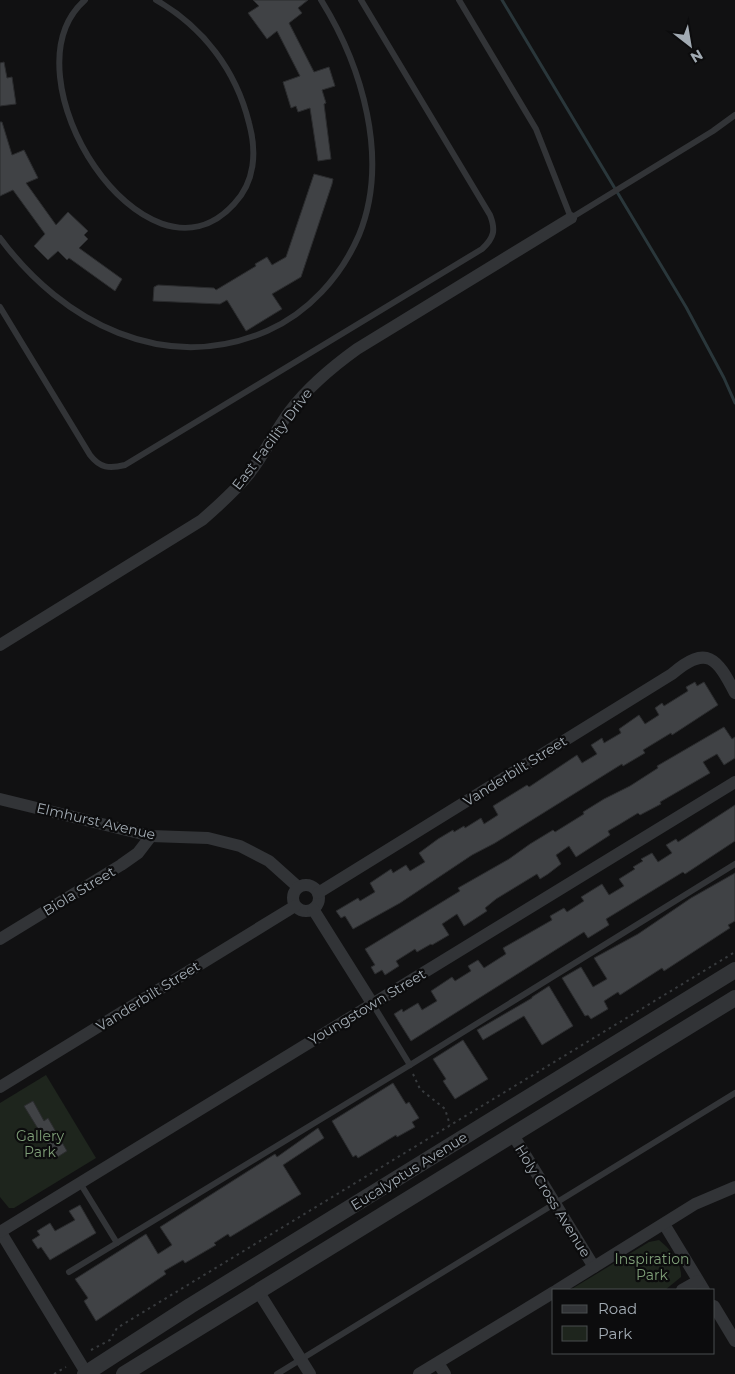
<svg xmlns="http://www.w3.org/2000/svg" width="735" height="1374" font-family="Montserrat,sans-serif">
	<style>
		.green { fill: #1e251d }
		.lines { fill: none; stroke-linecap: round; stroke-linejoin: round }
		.stream { stroke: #2a373b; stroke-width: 3 }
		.building { fill: #404245; stroke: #2b2c2e }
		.path { stroke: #383b3e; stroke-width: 2; stroke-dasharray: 2.5 4; stroke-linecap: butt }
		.service { stroke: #323437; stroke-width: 6 }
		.minor { stroke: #323437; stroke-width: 12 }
		.tertiary { stroke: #323437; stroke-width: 16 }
		.labels { text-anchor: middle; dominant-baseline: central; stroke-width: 4.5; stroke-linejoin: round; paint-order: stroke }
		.street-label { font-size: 14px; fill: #a2abb3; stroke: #0c0c0d }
		.park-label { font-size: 14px; fill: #7f9f78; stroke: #0c0c0d }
	</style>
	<rect width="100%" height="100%" fill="#111112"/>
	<g class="green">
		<path d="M46,1075L96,1158L14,1208H9L0,1197V1103Z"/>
		<path d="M659,1240C670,1249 682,1263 681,1277L665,1290H570L649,1242Z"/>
	</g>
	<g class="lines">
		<path class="stream" d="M502,0L686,307L724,378L735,403"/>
	</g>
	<g class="building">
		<path d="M253,0H308L298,8L302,13L289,23L314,72L329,67L335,86L322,90L326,103L324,104L331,159L318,161L310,108L298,112L296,106L291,108L283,82L300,76L277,31L267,39L248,13L259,6Z"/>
		<path d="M4,62L7,78L12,77L16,104L0,106V63Z"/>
		<path d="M0,122H2L12,155L24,150L38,178L26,183L56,225L68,212L88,231L84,235L88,239L79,248L122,279L115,291L69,258L67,260L58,251L48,260L34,246L45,234L13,190L0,196Z"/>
		<path d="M314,174L333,179L332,184L301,277L272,294L282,309L246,331L227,300L220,304L153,301L154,287L158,285L214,288L216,290L256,266L255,264L267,257L272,265L286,257Z"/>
		<path d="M695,682L697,686L704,682L718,705L672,735L671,733L643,750L645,753L623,766L622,764L495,843L472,855L400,903L353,929L345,916L341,918L336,911L358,898L360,901L375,892L370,883L391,869L393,873L406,865L410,871L425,862L419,853L438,839L453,830L454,832L464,826L465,828L481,818L484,824L498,815L493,806L527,785L529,787L577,755L582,763L597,754L591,745L602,738L604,743L621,733L619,729L639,715L645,724L659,715L655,708L662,703L664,706L688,691L686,687Z"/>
		<path d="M724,727L732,739L735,737V758L724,765L717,754L703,762L710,773L660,802L661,804L640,815L638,813L620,824L608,831L610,835L576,857L569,846L556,855L561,864L548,874L540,879L537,874L496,899L485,908L487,911L464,926L457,914L442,924L449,935L432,945L431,944L417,952L415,949L396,961L399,966L385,975L382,970L375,974L371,967L375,965L365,949L460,891L458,888L509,859L530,844L553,830L555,832L584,814L583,812L604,799L630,786L658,768L657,766Z"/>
		<path d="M735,805V841L685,874L683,872L606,919L609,925L588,938L584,932L411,1041L394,1014L402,1009L403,1012L418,1003L422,1010L437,1001L431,991L452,977L455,981L471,971L468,966L478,960L484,968L506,954L503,948L552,920L550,916L564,908L567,912L584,901L581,897L602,884L609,895L624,886L619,879L635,869L633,867L643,861L641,859L652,853L658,862L672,853L666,845L676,839L678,842Z"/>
		<path d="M735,873V921L728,925L730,928L664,971L662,968L620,995L618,992L604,1001L608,1009L591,1019L588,1015L585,1016L562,978L581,967L593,987L607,979L594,958L638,934L691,898Z"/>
		<path d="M549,986L573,1026L542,1045L524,1016L483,1040L477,1030L532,998V997Z"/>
		<path d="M463,1040L488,1079L455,1099L443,1081L446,1079L433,1059Z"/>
		<path d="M393,1083L406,1104L409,1102L419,1118L412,1122L415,1127L397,1137L396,1135L358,1158L356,1155L353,1157L332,1121Z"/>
		<path d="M33,1101L44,1121L48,1118L67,1151L56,1158L24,1106Z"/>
		<path d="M318,1128L324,1138L283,1165L301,1194L230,1237L228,1234L214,1243L216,1245L185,1263L183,1260L164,1271L166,1274L96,1321L84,1301L88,1298L75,1279L146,1234L158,1254L172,1245L160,1227L275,1154L277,1157Z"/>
		<path d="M80,1205L96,1233L50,1260L41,1247L38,1249L32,1240L40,1235L37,1231L50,1223L55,1231L75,1220L69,1211Z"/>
	</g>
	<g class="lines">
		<g class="path">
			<path d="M413,1074L420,1089L445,1109L450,1125"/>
			<path d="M91,1350L110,1340L117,1328L735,952"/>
			<path d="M54,1374L66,1367"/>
		</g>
		<g class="service">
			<path d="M85,0C0,75 146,301 234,204C255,182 257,152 249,123C236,70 203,27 156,0"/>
			<path d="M459,0L536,129L571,218L713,131L735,115"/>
			<path d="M0,238C63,323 164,375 267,331C308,313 341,277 359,235C390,159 362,66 321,0"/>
			<path d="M0,307L90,455C100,468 109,469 125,465L482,249C494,238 496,230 490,215L361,0"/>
			<path d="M372,1003L410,1065L735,864"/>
			<path d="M80,1183L117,1243"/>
			<path d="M69,1272L410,1065"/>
			<path d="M277,1374L735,1093"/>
		</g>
		<g class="minor">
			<path d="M0,645L202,520C218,506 234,492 248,475C264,455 275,431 290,411C309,386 332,367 357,349L571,218"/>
			<path d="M0,799L151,836L208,838L240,846L269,861L298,887"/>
			<circle cx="306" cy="898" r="13"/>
			<path d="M318,893L672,674C707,644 717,658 735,693"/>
			<path d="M313,909L372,1003"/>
			<path d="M0,939L121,865L138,853L151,836"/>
			<path d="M0,1087L295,906"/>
			<path d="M513,1135L594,1267"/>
			<path d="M664,1224L704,1290"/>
			<path d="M0,1231L87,1374"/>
			<path d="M0,1232L735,782"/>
			<path d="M557,1290L695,1204L735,1187"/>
			<path d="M682,1290L698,1281"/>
			<path d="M258,1291L310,1374"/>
			<path d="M714,1306L735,1341"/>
			<path d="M438,1363L445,1374"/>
			<path d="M419,1374L554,1292"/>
		</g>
		<g class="tertiary">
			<path d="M85,1374L190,1306L735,970"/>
			<path d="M124,1374L735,998"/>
		</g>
	</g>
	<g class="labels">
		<g class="street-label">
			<text transform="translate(272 439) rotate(-53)">East Facility Drive</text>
			<text transform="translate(515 771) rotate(-32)">Vanderbilt Street</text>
			<text transform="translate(96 821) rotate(13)">Elmhurst Avenue</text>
			<text transform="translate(79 891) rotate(-31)">Biola Street</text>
			<text transform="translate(148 996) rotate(-32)">Vanderbilt Street</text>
			<text transform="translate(367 1007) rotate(-31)">Youngstown Street</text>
			<text transform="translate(409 1171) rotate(-32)">Eucalyptus Avenue</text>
			<text transform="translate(553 1201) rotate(58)">Holy Cross Avenue</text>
		</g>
		<g class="park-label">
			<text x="40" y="1136">Gallery<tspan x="40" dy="16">Park</tspan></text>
			<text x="652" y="1259">Inspiration<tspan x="652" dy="16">Park</tspan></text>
		</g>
	</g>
	<rect x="552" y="1289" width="162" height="65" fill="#0c0c0d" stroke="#484c4f"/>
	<rect x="562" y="1305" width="25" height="8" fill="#323437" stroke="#484c4f"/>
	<text x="598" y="1314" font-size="15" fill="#a2abb3">Road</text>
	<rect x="562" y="1326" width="25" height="15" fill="#1e251d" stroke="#484c4f"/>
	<text x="598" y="1339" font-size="15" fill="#a2abb3">Park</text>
	<g transform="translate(690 45) rotate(149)" stroke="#0c0c0d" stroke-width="4" paint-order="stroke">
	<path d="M0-4L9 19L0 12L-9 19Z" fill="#a2abb3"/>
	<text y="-8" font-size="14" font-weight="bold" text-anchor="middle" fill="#a2abb3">N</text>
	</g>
</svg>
